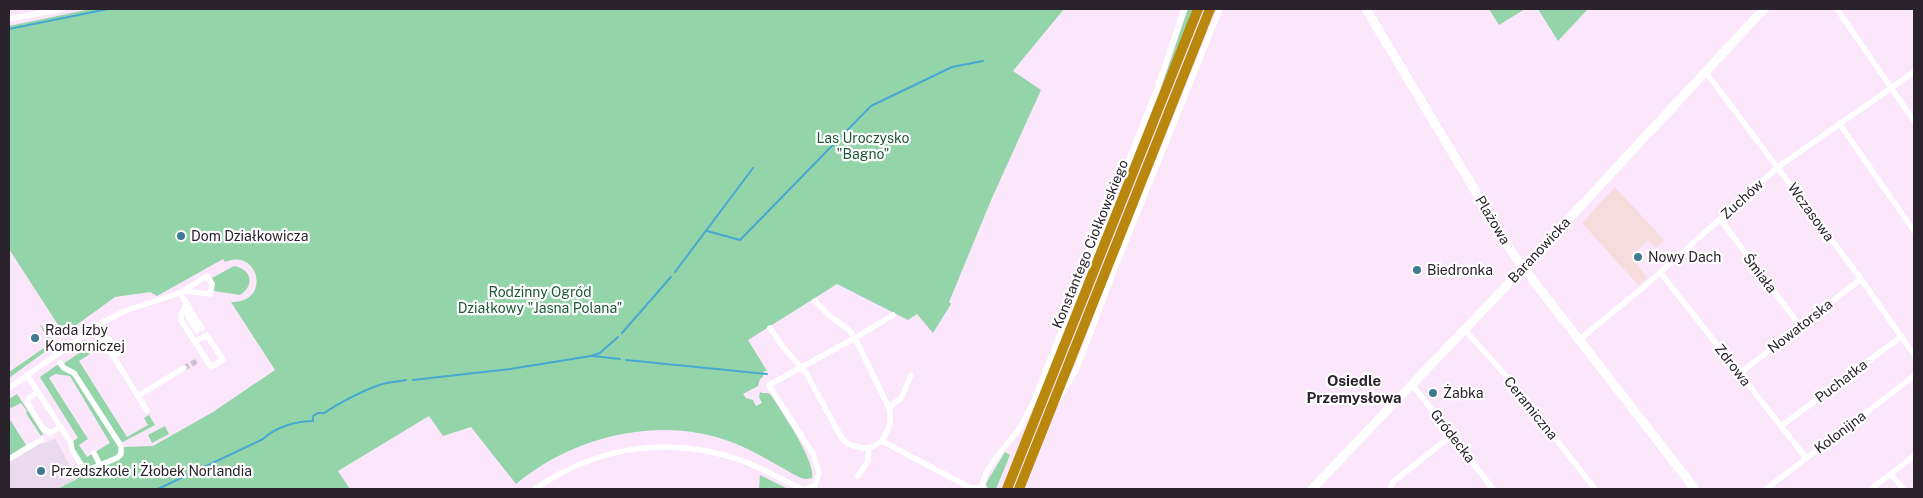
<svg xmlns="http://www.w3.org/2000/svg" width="1923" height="498" font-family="'Public Sans',sans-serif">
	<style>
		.commercial { fill: #f7dcdd }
		.education { fill: #e9daed }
		.green { fill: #93d5a9; fill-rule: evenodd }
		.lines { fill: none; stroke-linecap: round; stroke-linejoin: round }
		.stream { stroke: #47a8d2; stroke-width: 2 }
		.street-tunnel { stroke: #d1bfd2; stroke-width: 5.5; stroke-dasharray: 5.5 3; stroke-linecap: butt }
		.street { stroke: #fff; stroke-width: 5.5 }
		.secondary { stroke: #fff; stroke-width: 9 }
		.highway { stroke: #b9870b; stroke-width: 10 }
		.poi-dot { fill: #3e7b91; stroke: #fff; stroke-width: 2 }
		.labels { text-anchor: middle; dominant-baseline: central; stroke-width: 4.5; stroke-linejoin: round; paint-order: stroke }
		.park-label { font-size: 14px; fill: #1f5a38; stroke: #fff }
		.street-label { font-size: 14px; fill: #2b232b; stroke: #fff }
		.poi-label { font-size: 14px; fill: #2b232b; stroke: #fff; text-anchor: start }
		.neighbourhood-label { font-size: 15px; font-weight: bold; fill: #2b232b; stroke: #fff }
	</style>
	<rect width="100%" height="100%" fill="#fbe6fc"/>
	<path class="commercial" d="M1615,187L1664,240L1656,248L1648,240L1632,255L1639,263L1638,265L1647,278L1638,285L1582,223Z"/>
	<path class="education" d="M55,438L77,479L56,489H9V462L41,443L43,444Z"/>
	<g class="green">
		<path d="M91,9H1064L1013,71L1041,90L992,198L949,302L951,304L933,333L917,314L908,320L837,284L748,340L767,371H764L763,377L760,379L758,386L743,394L746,398L753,400L756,406L762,403L759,397L760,392L762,393H768L771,395C781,411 816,461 812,478L805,479L801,478C779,467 757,452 734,443C662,414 573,436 516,484L471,427L443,436L429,416L338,471L350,489H57L77,479L82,467L70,443L78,438L40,377L60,363L74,373L123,447L153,446L213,412L275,370L231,302C272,303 259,247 225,262L223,259L157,296L150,292L115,297L64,334L9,249V26ZM55,374L70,376L110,443L87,457L79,445L88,439L49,378Z"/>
		<path d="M1188,9H1194L1159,94Z"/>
		<path d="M1489,9H1525L1499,25Z"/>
		<path d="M1538,9H1588L1558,41Z"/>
		<path d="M234,266C252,269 255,286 240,295L214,291L215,283L212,278Z"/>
		<path d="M40,325H41L53,343L50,348L9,378V372L44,348L46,336Z"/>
		<path d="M82,351L90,352V354L79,361L127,437L148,425L144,418L149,415L155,425L121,443L75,371L64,367L63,364Z"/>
		<path d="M17,394L43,434L41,436L26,413L27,411L21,403L11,408L10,407L9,408V399Z"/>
		<path d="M9,418L26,445L9,456Z"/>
		<path d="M165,426L169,434L152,443L148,435Z"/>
		<path d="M1005,452L1010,455L996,489H988L986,484L988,480Z"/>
		<path d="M760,475L788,489H759Z"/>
	</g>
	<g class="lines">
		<g class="stream">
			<path d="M9,29L108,9"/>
			<path d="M707,231L740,240L871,106L952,67L983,61"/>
			<path d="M675,272L753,168"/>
			<path d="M622,333L671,277"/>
			<path d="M593,356L620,359"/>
			<path d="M626,360L767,374"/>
			<path d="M413,380L510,369L591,356L600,353L618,337"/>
			<path d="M158,489L263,439C275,427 297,421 313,421V416L318,413H324C341,402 360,392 379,385C387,382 397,382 406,380"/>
		</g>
		<path class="street-tunnel" d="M184,368L197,361"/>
		<g class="street">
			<path d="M1837,9L1914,121"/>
			<path d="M9,19L63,9"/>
			<path d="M1705,71L1861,279L1914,355"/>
			<path d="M1839,123L1914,231"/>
			<path d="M1720,219L1800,326"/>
			<path d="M1660,272L1806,458"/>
			<path d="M180,293L202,328"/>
			<path d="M186,305L181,315V320L211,367L223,360L207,335L195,342"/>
			<path d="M186,307L188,316L197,331"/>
			<path d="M95,327L138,396L184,368"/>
			<path d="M770,328L783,347L806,373L841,437L848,444L862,448L872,447L882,441L890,425V410L855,338L849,330L830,316L815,301"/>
			<path d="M1464,329L1508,378L1595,489"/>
			<path d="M101,337L109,339L118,354"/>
			<path d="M1580,339L1646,285L1778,167L1914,72"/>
			<path d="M98,345L101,337"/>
			<path d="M1740,373L1861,279"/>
			<path d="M27,375L71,443L72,450L84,469L88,470L117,458L121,454V446L74,373L64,368L60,363"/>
			<path d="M1411,384L1418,392L1493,489"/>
			<path d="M9,388L103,322L127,310L180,293L207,276L212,284L210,294L184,291"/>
			<path d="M38,392L29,398L27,402L43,429L50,433L60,427"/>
			<path d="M138,396L147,411"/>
			<path d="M1058,400L1076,370L1116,266L1220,9"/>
			<path d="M889,407L901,398L911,375"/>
			<path d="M1781,426L1902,336"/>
			<path d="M882,441L967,486L972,488L982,487"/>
			<path d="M94,453L100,465"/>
			<path d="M9,459L41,440"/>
			<path d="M1891,474L1903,489"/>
			<path d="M858,476L868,461L869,447"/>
			<path d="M982,487C983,469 1006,446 1017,432C1023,423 1027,414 1032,405L1157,89L1184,9"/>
			<path d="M814,488L819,473L813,454L769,385L855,338L893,315"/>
			<path d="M535,489C598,445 673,435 746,462C765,470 783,480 801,489"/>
			<path d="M805,489L811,487L815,489"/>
			<path d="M1390,489L1393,482L1452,435"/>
			<path d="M1766,489L1914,376"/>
			<path d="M1871,489L1914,456"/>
		</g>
		<g class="secondary">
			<path d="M1366,9L1515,257L1695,489"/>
			<path d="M1312,489L1510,282L1764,9"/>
		</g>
		<g class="highway">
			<path d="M1007,489L1198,9"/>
			<path d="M1019,489L1210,9"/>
		</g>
	</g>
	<g class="poi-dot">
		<circle cx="181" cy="236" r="5"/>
		<circle cx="1638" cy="257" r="5"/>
		<circle cx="1417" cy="270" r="5"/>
		<circle cx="35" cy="338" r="5"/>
		<circle cx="1433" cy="393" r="5"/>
		<circle cx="41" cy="471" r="5"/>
	</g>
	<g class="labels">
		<g class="park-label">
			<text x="863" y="138">Las Uroczysko<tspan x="863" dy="16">"Bagno"</tspan></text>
			<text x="540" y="292">Rodzinny Ogród<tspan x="540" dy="16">Działkowy "Jasna Polana"</tspan></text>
		</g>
		<g class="street-label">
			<text transform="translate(1742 199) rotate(-42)">Zuchów</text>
			<text transform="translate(1811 212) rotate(54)">Wczasowa</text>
			<text transform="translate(1493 220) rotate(59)">Plażowa</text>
			<text transform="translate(1090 244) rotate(-68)">Konstantego Ciołkowskiego</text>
			<text transform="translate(1539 250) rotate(-47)">Baranowicka</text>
			<text transform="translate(1760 273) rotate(53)">Śmiała</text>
			<text transform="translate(1800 326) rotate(-38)">Nowatorska</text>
			<text transform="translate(1733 365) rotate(52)">Zdrowa</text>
			<text transform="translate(1841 381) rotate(-37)">Puchatka</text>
			<text transform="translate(1531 408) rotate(51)">Ceramiczna</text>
			<text transform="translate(1840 432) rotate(-37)">Kolonijna</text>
			<text transform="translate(1453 436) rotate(52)">Gródecka</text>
		</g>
		<g class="poi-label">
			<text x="191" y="236">Dom Działkowicza</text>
			<text x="1648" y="257">Nowy Dach</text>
			<text x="1427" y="270">Biedronka</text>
			<text x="45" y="330">Rada Izby<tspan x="45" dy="16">Komorniczej</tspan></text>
			<text x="1443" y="393">Żabka</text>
			<text x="51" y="471">Przedszkole i Żłobek Norlandia</text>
		</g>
		<g class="neighbourhood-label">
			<text x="1354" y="380">Osiedle<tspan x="1354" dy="17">Przemysłowa</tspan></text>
		</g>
	</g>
	<rect width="1923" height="498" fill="none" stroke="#2b232b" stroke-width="20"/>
</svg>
